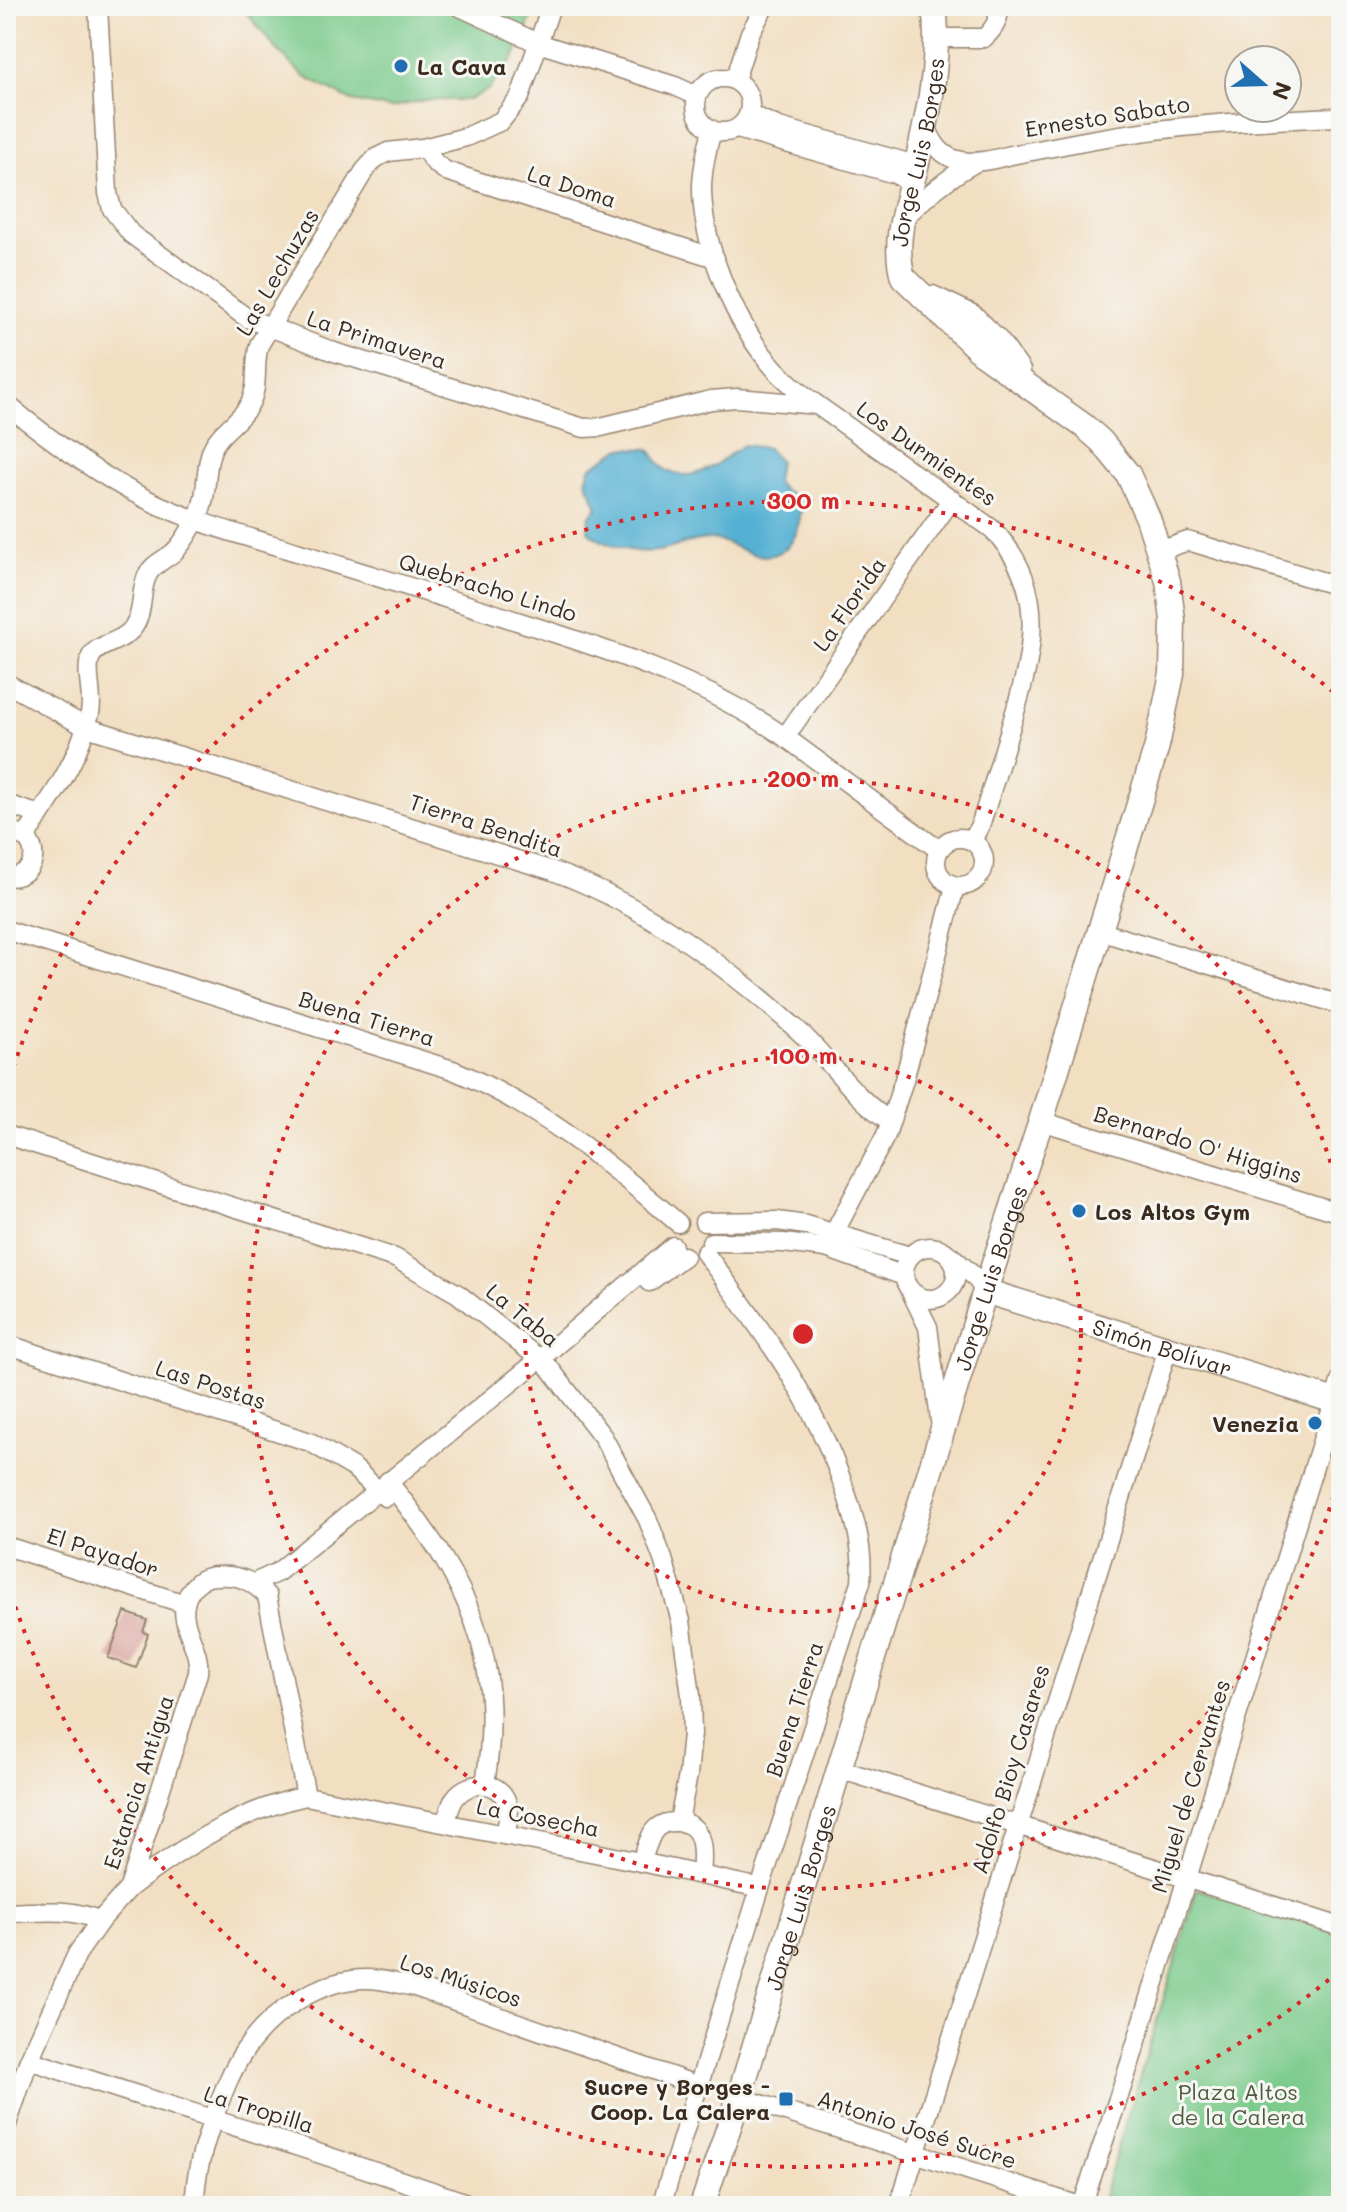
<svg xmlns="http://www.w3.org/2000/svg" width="1347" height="2212" font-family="Mali,sans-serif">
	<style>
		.green { fill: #7aca8b; stroke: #5a7a54; stroke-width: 2 }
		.water { fill: #55b1d3; stroke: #486e78; stroke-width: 2 }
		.building { fill: #d79893 }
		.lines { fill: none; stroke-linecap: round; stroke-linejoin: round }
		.minor-casing { stroke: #968470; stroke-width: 21 }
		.tertiary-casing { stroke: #968470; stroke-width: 27 }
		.minor { stroke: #fff; stroke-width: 18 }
		.tertiary { stroke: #fff; stroke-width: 24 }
		.ring { fill: none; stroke: #d62828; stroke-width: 4; stroke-dasharray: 4 8 }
		.poi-dot { fill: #1f6fb2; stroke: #f6f6f2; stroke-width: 3 }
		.labels { text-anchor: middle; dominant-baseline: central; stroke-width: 6; stroke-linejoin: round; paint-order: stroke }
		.poi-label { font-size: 22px; font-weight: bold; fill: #3b2a1e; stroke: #f6f6f2; text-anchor: start }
		.street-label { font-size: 22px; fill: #3b2a1e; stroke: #f6f6f2 }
		.park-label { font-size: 22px; fill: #4e5a3f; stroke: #f6f6f2 }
		.centre { fill: #d62828; stroke: #f6f6f2; stroke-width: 4 }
		.ring-label { font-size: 24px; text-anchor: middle; font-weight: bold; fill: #d62828; stroke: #f6f6f2; stroke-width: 6; stroke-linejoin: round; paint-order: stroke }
	</style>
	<rect width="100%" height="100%" fill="#f6f6f2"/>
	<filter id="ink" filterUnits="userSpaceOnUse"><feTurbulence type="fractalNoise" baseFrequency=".0125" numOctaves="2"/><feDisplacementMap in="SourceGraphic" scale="16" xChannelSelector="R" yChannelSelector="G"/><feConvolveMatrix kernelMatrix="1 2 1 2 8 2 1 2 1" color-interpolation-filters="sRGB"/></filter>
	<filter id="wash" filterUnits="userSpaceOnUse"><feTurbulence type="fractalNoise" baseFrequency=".006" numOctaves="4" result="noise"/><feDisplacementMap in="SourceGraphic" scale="32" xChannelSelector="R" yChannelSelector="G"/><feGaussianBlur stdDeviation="1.8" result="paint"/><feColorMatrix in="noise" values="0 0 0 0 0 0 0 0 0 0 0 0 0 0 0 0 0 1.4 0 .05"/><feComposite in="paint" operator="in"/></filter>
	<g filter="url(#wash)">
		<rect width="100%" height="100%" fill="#f2dfc2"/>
		<g class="green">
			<path d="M241,6H536L515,56L489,89L469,100H425L390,108L352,101L305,77L278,51Z"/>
			<path d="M1197,1889L1341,1933V2206H1133L1103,2197Z"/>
		</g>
		<path class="water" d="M743,445L767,448L779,460L776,482L781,488L801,501C801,520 798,546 776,554C753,562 733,541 711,539C692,538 675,549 657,551C635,554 603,546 588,531L589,517L598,507L586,481L590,468L621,448L649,449C654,455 660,466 666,470C694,486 723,460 743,445Z"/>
		<g id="blocks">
			<path class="building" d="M125,1612L147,1620L143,1632L148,1634L136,1668L108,1658Z"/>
		</g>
	</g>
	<g filter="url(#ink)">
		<use href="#blocks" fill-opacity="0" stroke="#968470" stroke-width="2"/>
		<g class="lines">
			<g class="minor-casing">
				<g id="minor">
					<path d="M98,6L108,193L112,209L131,234L247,318L334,352L584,428L601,427L711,400L737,398L817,405"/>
					<path d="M458,6L538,43L675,86L697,96"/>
					<path d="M936,38H984C995,28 999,20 999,6"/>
					<circle cx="723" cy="105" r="27"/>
					<path d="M735,80L750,33L765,6"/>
					<path d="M749,114L779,127L916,165"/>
					<path d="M925,125C933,143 941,158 962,161C978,164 995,159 1011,155C1039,150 1067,144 1095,139C1176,125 1259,120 1341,117"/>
					<path d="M737,129L895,174L912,183"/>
					<path d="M712,130C707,148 703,166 702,184C701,244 735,325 775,369C788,383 802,394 817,405L991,528C1052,589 1032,656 1010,729C1001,760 991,792 981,823L972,841"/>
					<path d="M423,148L436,164L446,171L715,258"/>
					<path d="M903,219C926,196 947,178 976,162"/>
					<path d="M6,404C49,439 96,474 146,499C195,523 248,537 300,553C373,576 447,598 520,622C615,652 701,680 785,737L939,850"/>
					<path d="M1159,551L1188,541L1341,587"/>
					<path d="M6,683L86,727L553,871C646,905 730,968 803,1035C832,1063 856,1100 890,1121"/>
					<path d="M785,737L952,499"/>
					<path d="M6,804L40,815"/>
					<path d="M6,833C42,830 43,879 6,877"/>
					<path d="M25,837C52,798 79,759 90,713C94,695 85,673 90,659C95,642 126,644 136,623C144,608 140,591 147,576C152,564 165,560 174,552C183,544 189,532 195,522C210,495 203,477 211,452C217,433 240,422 249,405C260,386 253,365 259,345L365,170L376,158L388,152L423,148L466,137L501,121L520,97L551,6"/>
					<circle cx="960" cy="862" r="24"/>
					<path d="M6,930L453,1070C541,1107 606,1161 678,1223"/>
					<path d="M1099,931L1341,1005"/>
					<path d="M1041,1121L1341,1213"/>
					<path d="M6,1135L395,1258L458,1294L547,1365L603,1437L648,1520L663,1559L681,1621L691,1696L692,1734L688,1775L679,1821"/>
					<path d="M704,1222L777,1221L806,1225L910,1256"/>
					<path d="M711,1242L783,1243L826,1248L904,1276"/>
					<circle cx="930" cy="1273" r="26"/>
					<path d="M826,1248L886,1135L904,1080L955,887"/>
					<path d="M951,1256L975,1277L985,1291"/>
					<path d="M649,1282L684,1256"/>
					<path d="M911,1292L928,1327L941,1428"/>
					<path d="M6,1344L310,1442L354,1468L385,1497"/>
					<path d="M388,1481C467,1581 506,1654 485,1784"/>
					<path d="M6,1546L185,1604"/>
					<path d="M254,1583L278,1572L540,1359L673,1246"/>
					<path d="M267,1596L306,1796"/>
					<path d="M839,1769L1341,1927"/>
					<path d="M446,1823C448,1815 450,1805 455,1798C468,1780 500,1779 507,1803C511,1813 507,1825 505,1835"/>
					<path d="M641,1862C645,1852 648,1841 653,1832C659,1824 666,1822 675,1822C706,1821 703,1854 701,1875"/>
					<path d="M129,1888C183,1847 238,1811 306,1796L641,1862L760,1888"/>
					<path d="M6,1913C39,1912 70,1907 100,1921"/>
					<path d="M29,2060C178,2109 327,2154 475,2206"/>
					<path d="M739,2097L1080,2206"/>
					<path d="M6,2127L29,2060L77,1954L100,1921L129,1888L198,1673C202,1644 171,1620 191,1590C197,1581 206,1576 217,1576C239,1574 252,1581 267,1596"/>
					<path d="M195,2206C194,2174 205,2140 216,2111C224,2090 232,2069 245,2050C271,2012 319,1979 367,1979C383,1979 399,1984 415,1987L699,2086"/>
					<path d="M661,2206L760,1888L861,1582C864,1548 855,1519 844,1487C813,1397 761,1329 705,1253"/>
					<path d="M899,2206L1168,1348"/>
					<path d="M1082,2206L1130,2063L1341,1379"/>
				</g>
			</g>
			<g class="tertiary-casing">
				<g id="tertiary">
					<path d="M932,298L972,317L997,342L1018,371"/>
					<path id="s1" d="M985,1291L1341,1403"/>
					<path id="s2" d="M702,2206L739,2097L985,1291L1041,1121L1157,746L1172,674L1173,620L1168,581L1148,518L1128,474L1101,441L1084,426L983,354L903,277C892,240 907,203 916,167C928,116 941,59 934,6"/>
				</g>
			</g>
			<use href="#minor" class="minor"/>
			<use href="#tertiary" class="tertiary"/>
		</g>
	</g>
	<g class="ring">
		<circle cx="803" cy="1334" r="278"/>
		<path d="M1340 1473A555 555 0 1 1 1340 1195"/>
		<path d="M1338 1972A833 833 0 0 1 6 1578M6 1090A833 833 0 0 1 1338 696"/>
	</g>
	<g class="poi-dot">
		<circle cx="401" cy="66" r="8"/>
		<circle cx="1079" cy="1211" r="8"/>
		<circle cx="1315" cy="1423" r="8"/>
		<rect x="778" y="2091" width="16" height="16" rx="4"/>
	</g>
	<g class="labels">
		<g class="poi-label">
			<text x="417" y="66">La Cava</text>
			<text x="1095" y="1211">Los Altos Gym</text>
			<text x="1299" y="1423" text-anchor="end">Venezia</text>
			<text x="770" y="2086" text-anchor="end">Sucre y Borges -<tspan x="770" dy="25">Coop. La Calera</tspan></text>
		</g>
		<g class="street-label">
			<text transform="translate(1107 116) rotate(-9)">Ernesto Sabato</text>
			<text stroke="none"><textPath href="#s2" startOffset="2238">Jorge Luis Borges</textPath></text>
			<text transform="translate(572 186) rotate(18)">La Doma</text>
			<text transform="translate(277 272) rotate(-60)">Las Lechuzas</text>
			<text transform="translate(377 339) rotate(18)">La Primavera</text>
			<text transform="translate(927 453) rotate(35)">Los Durmientes</text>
			<text transform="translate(488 587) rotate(17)">Quebracho Lindo</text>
			<text transform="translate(849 604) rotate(-55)">La Florida</text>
			<text transform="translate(486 825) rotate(18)">Tierra Bendita</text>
			<text transform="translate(367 1018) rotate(17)">Buena Tierra</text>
			<text transform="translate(1198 1144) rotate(17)">Bernardo O' Higgins</text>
			<text stroke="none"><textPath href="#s2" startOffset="972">Jorge Luis Borges</textPath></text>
			<text transform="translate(523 1315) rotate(39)">La Taba</text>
			<text stroke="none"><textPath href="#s1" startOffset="186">Simón Bolívar</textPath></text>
			<text transform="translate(211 1384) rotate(18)">Las Postas</text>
			<text transform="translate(103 1552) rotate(18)">El Payador</text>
			<text transform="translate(794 1709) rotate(-72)">Buena Tierra</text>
			<text transform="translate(1010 1769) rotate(-73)">Adolfo Bioy Casares</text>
			<text transform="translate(138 1782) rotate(-72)">Estancia Antigua</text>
			<text transform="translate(1190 1786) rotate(-73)">Miguel de Cervantes</text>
			<text transform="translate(538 1817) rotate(11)">La Cosecha</text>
			<text stroke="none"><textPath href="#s2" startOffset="324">Jorge Luis Borges</textPath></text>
			<text transform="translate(461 1980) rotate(18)">Los Músicos</text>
			<text transform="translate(259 2109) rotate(17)">La Tropilla</text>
			<text transform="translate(917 2129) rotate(18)">Antonio José Sucre</text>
		</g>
		<g class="park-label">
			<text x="1238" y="2091">Plaza Altos<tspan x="1238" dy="25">de la Calera</tspan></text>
		</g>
	</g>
	<circle cx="803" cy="1334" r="12" class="centre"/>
	<g class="ring-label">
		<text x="803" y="509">300 m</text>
		<text x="803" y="787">200 m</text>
		<text x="803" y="1064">100 m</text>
	</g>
	<rect width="1347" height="2212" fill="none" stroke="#f6f6f2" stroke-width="32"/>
	<g transform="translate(1263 84) rotate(110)"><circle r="38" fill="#f6f6f2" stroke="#aba49d" stroke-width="2"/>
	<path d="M0-6L14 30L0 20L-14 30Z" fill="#1f6fb2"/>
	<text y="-12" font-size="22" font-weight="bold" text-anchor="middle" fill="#3b2a1e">N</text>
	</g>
</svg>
